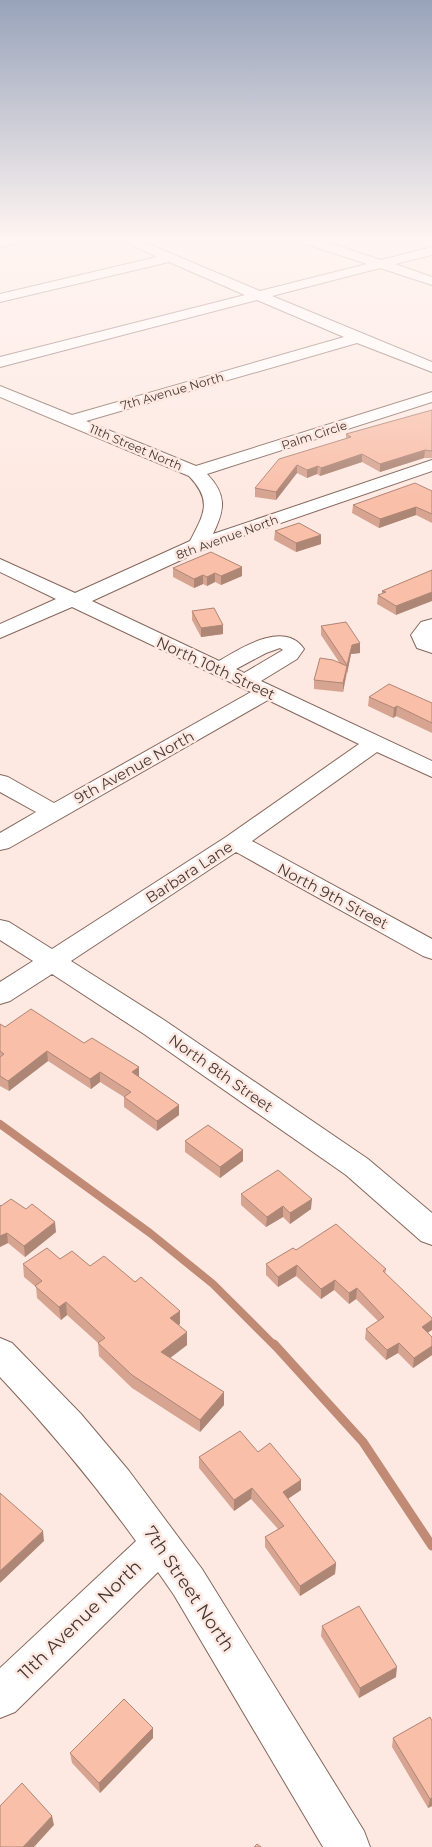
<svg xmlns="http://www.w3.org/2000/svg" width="432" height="1847" font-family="Montserrat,sans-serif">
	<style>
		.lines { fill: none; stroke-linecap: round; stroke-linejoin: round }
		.stream-far1 { stroke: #c18a75; stroke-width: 8 }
		.stream { stroke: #c18a75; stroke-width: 9 }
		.minor-casing { stroke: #85675b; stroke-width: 2 }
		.minor { fill: #fff; fill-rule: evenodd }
		.wall { fill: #d6a491 }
		.shaded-wall { fill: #ae8676 }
		.building { fill: #f9bfa9; stroke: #ae8676 }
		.labels { text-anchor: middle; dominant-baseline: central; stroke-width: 5; stroke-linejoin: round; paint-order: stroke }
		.far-street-label { font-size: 12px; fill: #453833; stroke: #fee9e2 }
		.street-label { font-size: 15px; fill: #453833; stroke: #fee9e2 }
		.near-street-label { font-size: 18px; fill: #453833; stroke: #fee9e2 }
	</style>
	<rect width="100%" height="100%" fill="#fee9e2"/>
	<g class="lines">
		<path class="stream-far1" d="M0,1124L150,1233L213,1284L275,1346"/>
		<path class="stream" d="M274,1344L363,1442L432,1546"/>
		<g class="minor-casing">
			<g id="minor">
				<path d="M4,238H29L27,241L0,247V239Z"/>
				<path d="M117,238H134L260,291L367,264L297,241L295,238H314L381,260L432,247V255L395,264L432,277V285L380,268L272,296L432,362V372L357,343L86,421L196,466L432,392V402L207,474C227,495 225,509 213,534L432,460V471L205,549L92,601L219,661C241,648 284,620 304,649L297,659L261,681L432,761V777L377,752L252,841L432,939V959L423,956L236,852L71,961L164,1020L368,1159L432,1213V1245L421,1241L346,1175L144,1034L52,974L10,1001L0,1004V982L33,961L0,940V920L9,922L52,949L226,837L359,744L268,700L9,848L0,850V833L36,812L0,792V775L8,777L54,803L251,692L72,607L0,638V624L56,599L0,572V559L75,593L190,541C204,514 213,501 189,476L0,397V386L72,415L344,337L257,300L0,367V357L245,295L169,262L0,302V294L157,257ZM280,648L283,650L244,673L236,669L266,653Z"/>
				<path d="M432,619V653L417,648L411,635L421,622Z"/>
				<path d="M0,1338L12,1343L81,1414L129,1471L202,1569L364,1831L370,1847H323L174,1595L158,1572L15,1712L0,1718V1668L136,1541C94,1483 49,1429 0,1377Z"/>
			</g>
		</g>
		<use href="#minor" class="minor"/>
	</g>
	<g class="wall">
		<path d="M432,410V458H424L380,472L362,462L320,476L317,474L307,478L297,473L276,500L255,497V488L346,438V434Z"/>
		<path d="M432,491V523L416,515L379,528L352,513L353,505Z"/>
		<path d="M275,531L321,535V544L296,552L274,540Z"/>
		<path d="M242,567V576L221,585L215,582L207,586L203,584L194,588L173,577V568Z"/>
		<path d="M432,570L396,615L377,604L378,595L382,594V591Z"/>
		<path d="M192,611L223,634L201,637L192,620Z"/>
		<path d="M321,626L360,653L351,654L343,692L314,689V680L339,662L321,635Z"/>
		<path d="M369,697L432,703V733L396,716L393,718L368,706Z"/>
		<path d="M0,1024L5,1027L84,1043L139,1067V1077L179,1105V1115L157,1131L124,1107V1097L100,1082L91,1089L48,1061L9,1091L0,1086Z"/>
		<path d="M185,1141L243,1150V1161L220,1178L185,1152Z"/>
		<path d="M241,1194L311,1209L290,1224L283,1217L266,1227L241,1205Z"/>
		<path d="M0,1205L56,1232L25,1257L8,1243L0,1247Z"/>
		<path d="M296,1250L386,1269L385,1274L432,1330L427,1333L432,1337V1355L413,1368L398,1353L386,1360L365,1339L366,1329L378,1321L356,1299L349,1304L334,1290L321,1299L296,1276L278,1287L266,1275V1264Z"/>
		<path d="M60,1259L90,1266L180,1324L178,1325L187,1345L170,1358L224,1405L200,1432L132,1388L99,1356L98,1343L67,1315L61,1320L37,1298L36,1287L24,1277L23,1264Z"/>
		<path d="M258,1452L301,1490L288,1499L336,1563L335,1574L300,1596L265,1547V1537L278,1529L251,1499L234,1511L199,1468V1457Z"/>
		<path d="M322,1626L396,1677L359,1698L321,1636Z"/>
		<path d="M430,1717L432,1806L428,1808L392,1747L393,1738Z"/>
		<path d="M153,1728V1738L100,1793L72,1763L70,1753Z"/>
	</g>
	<g class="shaded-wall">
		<path d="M425,450L424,458L380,472V464Z"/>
		<path d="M362,454V462L320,476L321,468Z"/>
		<path d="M297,465V473L276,500V492Z"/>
		<path d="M318,466L317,474L307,478V470Z"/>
		<path d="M416,507V515L379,528L380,519Z"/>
		<path d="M321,535V544L296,552V543Z"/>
		<path d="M242,567V576L221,585V576Z"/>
		<path d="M215,573V582L207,586V577Z"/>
		<path d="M203,575V584L194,588V579Z"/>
		<path d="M432,592V601L396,615V606Z"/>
		<path d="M223,625V634L201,637V628Z"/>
		<path d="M360,643V653L351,654L347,674V665L352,645Z"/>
		<path d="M347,666L346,675L343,692V683Z"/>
		<path d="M397,706L396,716L393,718L394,708Z"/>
		<path d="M47,1051L48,1061L9,1091L8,1081Z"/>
		<path d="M139,1067V1077L132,1082V1072Z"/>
		<path d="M100,1072V1082L91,1089L90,1079Z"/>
		<path d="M179,1105V1115L157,1131V1121Z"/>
		<path d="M243,1150V1161L220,1178V1167Z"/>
		<path d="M312,1199L311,1209L290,1224V1213Z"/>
		<path d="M283,1206V1217L266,1227L267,1217Z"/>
		<path d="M55,1222L56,1232L25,1257L24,1246Z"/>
		<path d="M7,1233L8,1243L0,1247V1236Z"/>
		<path d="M297,1265L296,1276L278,1287V1277Z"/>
		<path d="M335,1280L334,1290L321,1299V1289Z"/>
		<path d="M357,1288L356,1299L349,1304V1293Z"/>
		<path d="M66,1302L67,1315L61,1320L59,1307Z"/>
		<path d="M180,1311V1324L171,1331L170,1318Z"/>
		<path d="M432,1320V1330L421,1337L422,1327Z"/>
		<path d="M187,1332V1345L161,1365V1352Z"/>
		<path d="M399,1343L398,1353L386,1360L387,1350Z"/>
		<path d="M432,1346V1355L413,1368L414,1358Z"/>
		<path d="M224,1392V1405L200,1432V1420Z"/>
		<path d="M301,1480V1490L283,1502V1492Z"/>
		<path d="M252,1488L251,1499L234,1511V1500Z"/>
		<path d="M43,1531L44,1541L0,1583V1571Z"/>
		<path d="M336,1563L335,1574L300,1596V1586Z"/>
		<path d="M397,1667L396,1677L359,1698L360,1688Z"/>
		<path d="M153,1728V1738L100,1793L99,1783Z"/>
		<path d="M432,1798V1806L428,1808L430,1799Z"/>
		<path d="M52,1816L54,1825L34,1847H23Z"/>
	</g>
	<g class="building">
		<path d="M432,410V451L425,450L380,464L362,454L321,468L318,466L307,470L297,465L276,492L255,488L279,459L351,437L346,434Z"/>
		<path d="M415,483L432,491V514L416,507L380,519L353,505Z"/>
		<path d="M299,523L321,535L296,543L275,531Z"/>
		<path d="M211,552L242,567L221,576L215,573L207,577L203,575L194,579L173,568Z"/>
		<path d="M432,570V592L396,606L378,595L386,592L382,591Z"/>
		<path d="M214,608L223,625L201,628L192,611Z"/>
		<path d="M346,622L360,643L352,645L347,665L321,626Z"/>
		<path d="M320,658L333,660L347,666L343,683L314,680Z"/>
		<path d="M389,684L432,703V723L397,706L394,708L369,697Z"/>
		<path d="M31,1009L84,1043L92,1038L139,1067L132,1072L179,1105L157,1121L124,1097L131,1092L100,1072L90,1079L47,1051L8,1081L0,1076V1057L4,1054L0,1051V1024L5,1027Z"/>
		<path d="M208,1125L243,1150L220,1167L185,1141Z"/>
		<path d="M278,1170L312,1199L290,1213L283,1206L267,1217L241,1194Z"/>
		<path d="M11,1199L26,1209L32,1204L55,1222L24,1246L7,1233L0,1236V1205L1,1206Z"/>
		<path d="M336,1224L386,1269L383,1271L432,1318V1320L422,1327L432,1337V1346L414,1358L399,1343L387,1350L366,1329L384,1317L357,1288L349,1293L335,1280L321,1289L297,1265L278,1277L266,1264L293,1248L296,1250Z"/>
		<path d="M47,1248L60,1259L72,1251L90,1266L104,1256L135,1282L141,1277L180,1311L170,1318L187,1332L161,1352L224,1392L200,1420L132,1375L98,1343L105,1338L66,1302L59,1307L35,1286L42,1281L23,1264Z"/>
		<path d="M240,1431L258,1452L270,1443L301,1480L283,1492L336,1563L300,1586L265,1537L284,1526L252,1488L234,1500L199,1457Z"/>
		<path d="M0,1493L43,1531L0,1571Z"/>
		<path d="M359,1606L397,1667L360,1688L322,1626Z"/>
		<path d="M124,1699L153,1728L99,1783L70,1753Z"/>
		<path d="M430,1717L432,1721V1798L430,1799L393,1738Z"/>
		<path d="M22,1783L52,1816L23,1847H0V1806Z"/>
		<path d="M257,1844L261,1847H254Z"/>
	</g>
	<linearGradient id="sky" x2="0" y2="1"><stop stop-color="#98a3ba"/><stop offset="0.48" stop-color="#fff5f2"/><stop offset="1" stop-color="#fff5f2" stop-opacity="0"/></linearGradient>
	<rect width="432" height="497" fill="url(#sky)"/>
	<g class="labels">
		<g class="far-street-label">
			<text transform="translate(172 391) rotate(-16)">7th Avenue North</text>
			<text transform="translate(314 435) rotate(-18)">Palm Circle</text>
			<text transform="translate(136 447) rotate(23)">11th Street North</text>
			<text transform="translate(227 537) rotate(-20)">8th Avenue North</text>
		</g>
		<g class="street-label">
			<text transform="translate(216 668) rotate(25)">North 10th Street</text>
			<text transform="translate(134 767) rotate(-29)">9th Avenue North</text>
			<text transform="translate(189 872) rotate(-33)">Barbara Lane</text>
			<text transform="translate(333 896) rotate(28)">North 9th Street</text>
			<text transform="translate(221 1073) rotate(35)">North 8th Street</text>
		</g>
		<g class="near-street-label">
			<text transform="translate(189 1589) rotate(56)">7th Street North</text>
			<text transform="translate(80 1620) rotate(-44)">11th Avenue North</text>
		</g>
	</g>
</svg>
